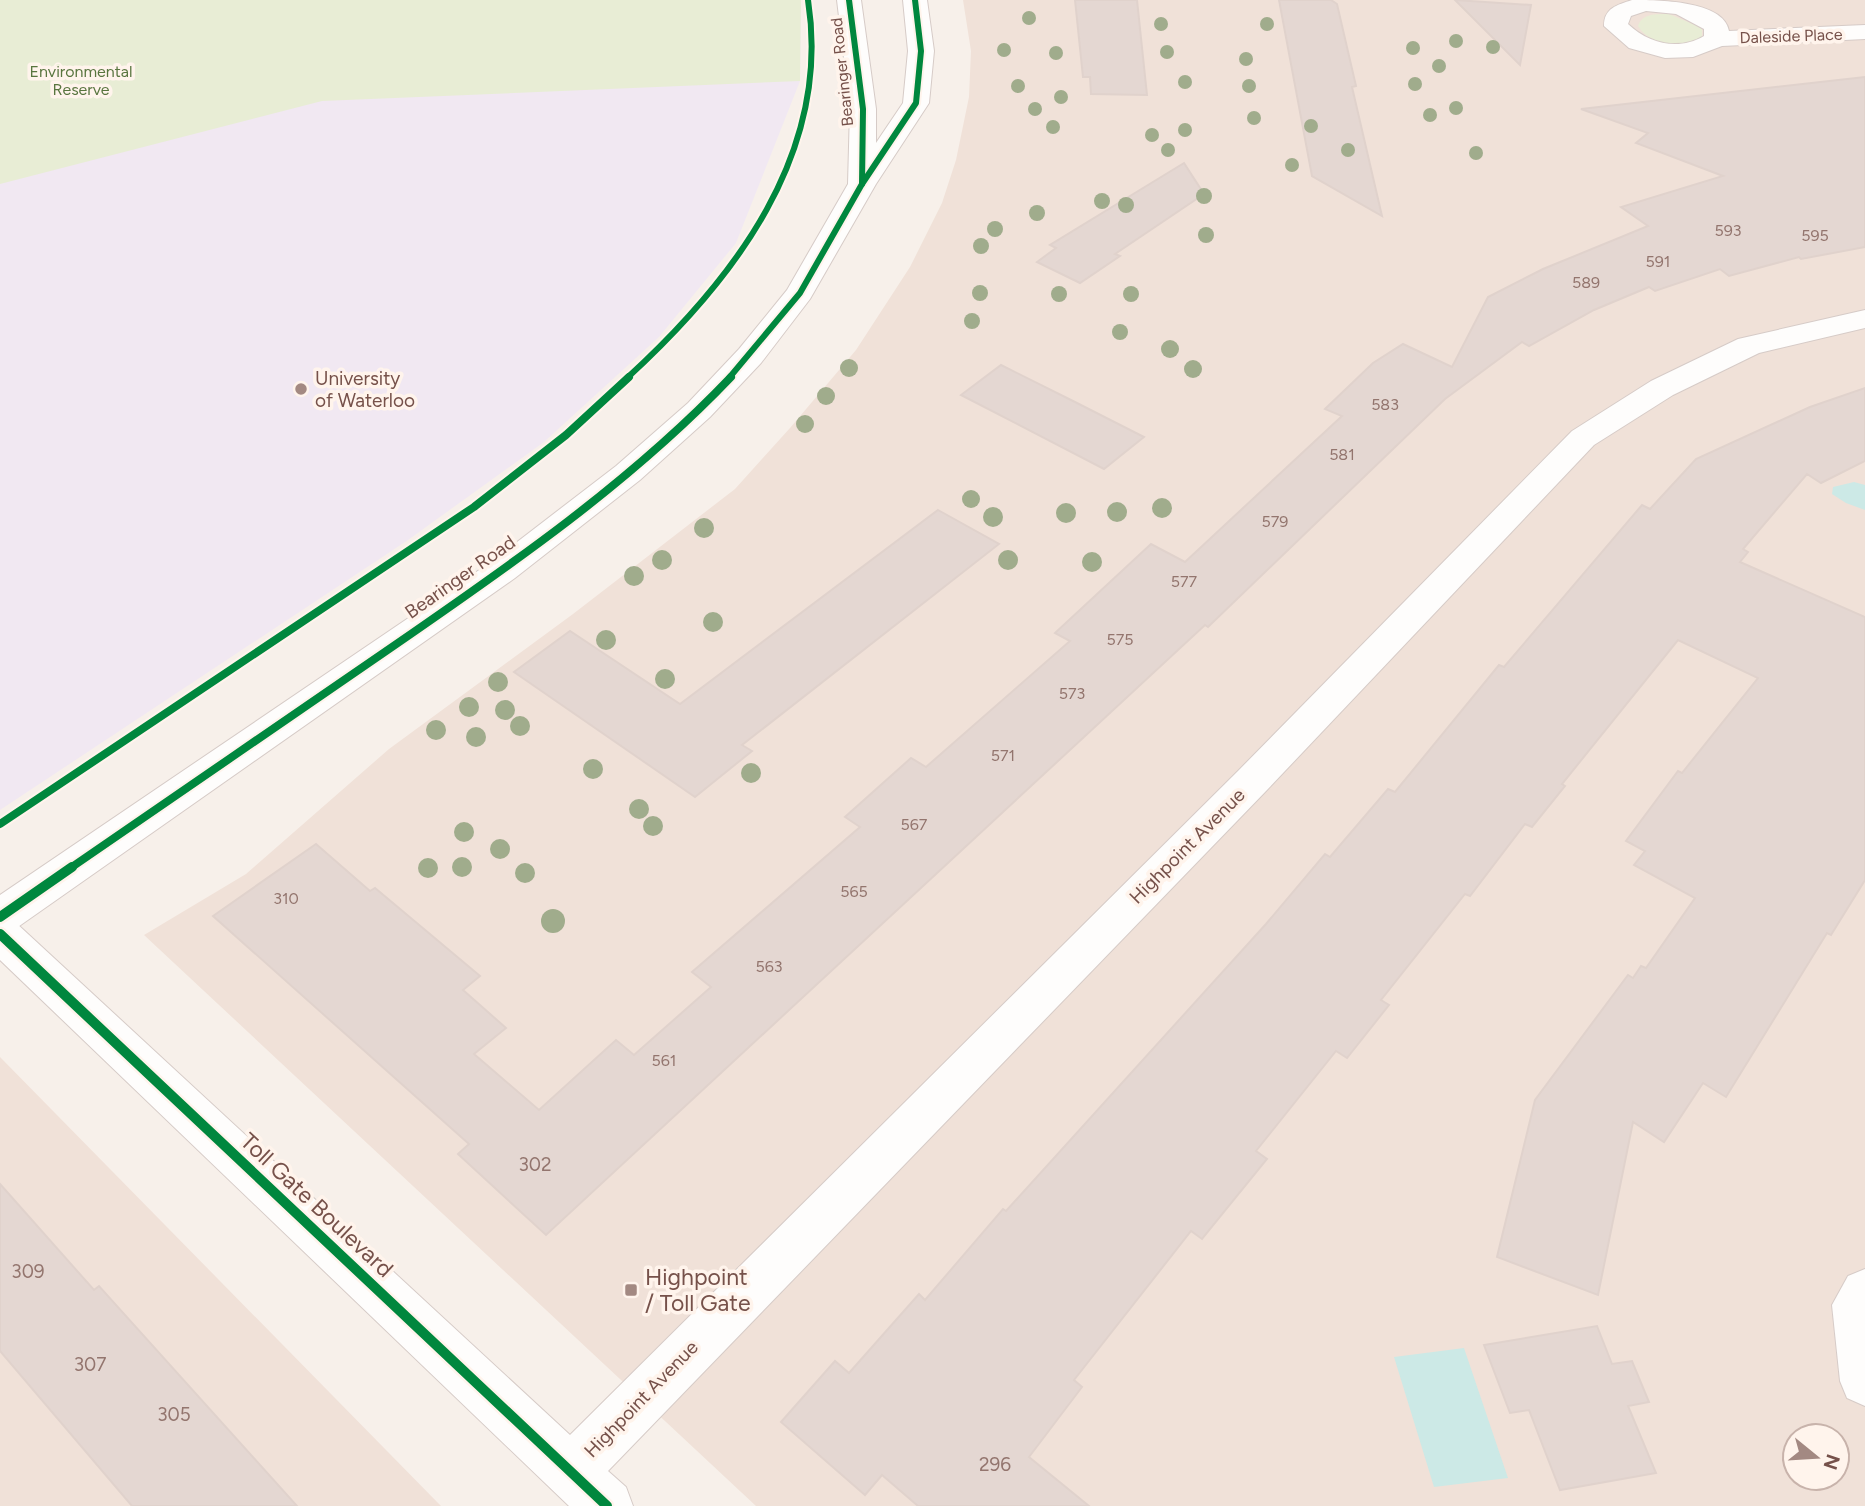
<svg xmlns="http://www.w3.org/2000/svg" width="1865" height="1506" font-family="Figtree,sans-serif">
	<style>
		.residential { fill: #f0e1d8; fill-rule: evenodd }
		.education { fill: #f1e8f2 }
		.green { fill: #e8edd5 }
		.water { fill: #cce9e6 }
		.building { fill: #e4d7d2; stroke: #e0d2cc; stroke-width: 2 }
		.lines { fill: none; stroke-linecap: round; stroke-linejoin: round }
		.street-casing { stroke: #d6cbc7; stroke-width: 2 }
		.secondary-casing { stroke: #d6cbc7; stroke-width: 2 }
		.street { fill: #fefdfc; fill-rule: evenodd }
		.secondary { fill: #fefdfc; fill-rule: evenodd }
		.cycleway-far2-casing { stroke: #fff4ec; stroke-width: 10 }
		.cycleway-far1-casing { stroke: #fff4ec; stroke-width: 12 }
		.cycleway-casing { stroke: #fff4ec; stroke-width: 15 }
		.cycleway-far2 { stroke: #00873e; stroke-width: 6 }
		.cycleway-far1 { stroke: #00873e; stroke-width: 8 }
		.cycleway { stroke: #00873e; stroke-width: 10 }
		.tree { fill: #a0ac8c }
		.poi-dot { fill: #a38982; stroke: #fff4ec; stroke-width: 2.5 }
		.labels { text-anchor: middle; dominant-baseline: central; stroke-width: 7; stroke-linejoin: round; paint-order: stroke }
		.far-street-label { font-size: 16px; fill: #76514a; stroke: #fff4ec }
		.far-park-label { font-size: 16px; fill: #59753f; stroke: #fff4ec }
		.number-label { font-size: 16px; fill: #93756e }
		.poi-label { font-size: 19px; fill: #76514a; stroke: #fff4ec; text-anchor: start }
		.street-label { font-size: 19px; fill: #76514a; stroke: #fff4ec }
		.near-number-label { font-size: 19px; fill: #93756e }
		.near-street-label { font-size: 23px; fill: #76514a; stroke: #fff4ec }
		.near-poi-label { font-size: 23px; fill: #76514a; stroke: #fff4ec; text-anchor: start }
	</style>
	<rect width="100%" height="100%" fill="#f7f0ea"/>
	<g class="residential">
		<path d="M963,0H1865V1506H756L144,935L246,874L389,749L573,614L735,489L790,428L856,350L910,267L942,203L956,160L969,97L971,51ZM1795,1436H1837V1478H1795Z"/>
		<path d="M0,1057L441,1506H0Z"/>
	</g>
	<path class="education" d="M0,0H801L800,81L736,243L659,337L544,442L408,540L0,810Z"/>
	<g class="green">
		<path d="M0,0H801L800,81L322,101L0,184Z"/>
		<path d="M1669,14L1702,28V38C1684,49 1649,46 1638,26C1642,13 1657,14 1669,14Z"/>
	</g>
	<g class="water">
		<path d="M1854,482L1865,485V510L1846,503L1832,494L1833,487Z"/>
		<path d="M1464,1348L1508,1478L1434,1487L1394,1357Z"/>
	</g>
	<g class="building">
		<path d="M1075,0H1137L1147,95L1091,94L1090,77H1083Z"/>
		<path d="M1279,0H1331L1337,4L1356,86L1352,87L1382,216L1312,176Z"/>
		<path d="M1455,0L1531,5L1520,65Z"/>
		<path d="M1865,77V247L1801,259L1799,257L1729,276L1720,269L1655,291L1649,287L1594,310L1529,346L1522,342L1445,399L1208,627L1205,625L546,1235L458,1154L469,1144L213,916L316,844L370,891L375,888L480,976L463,990L506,1028L474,1054L539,1110L616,1040L634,1055L711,987L692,972L860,827L845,817L911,758L926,767L1070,641L1055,633L1151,544L1185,562L1342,416L1325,409L1373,363L1403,344L1452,367L1488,297L1543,269L1648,226L1621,207L1723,176L1636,143L1648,133L1581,109Z"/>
		<path d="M1184,163L1204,194L1115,254L1120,256L1080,283L1037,262L1056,248L1050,245Z"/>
		<path d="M1001,365L1073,401L1144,437L1104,469L961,395Z"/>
		<path d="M1865,388V461L1821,483L1807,474L1743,549L1748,552L1740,562L1865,617V880L1831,935L1827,933L1726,1097L1703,1083L1664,1142L1633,1122L1598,1295L1497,1257L1535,1100L1628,975L1633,978L1641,966L1646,968L1695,898L1634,865L1645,851L1626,841L1678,771L1682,773L1758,678L1678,640L1562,784L1565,786L1532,827L1525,824L1470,896L1465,894L1381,1000L1389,1005L1347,1058L1336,1051L1256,1151L1267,1159L1202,1239L1191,1231L1074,1380L1082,1387L1029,1457L1089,1506H918L882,1475L865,1495L781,1422L835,1361L849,1373L919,1294L925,1300L1003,1209L1006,1211L1266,924L1325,854L1330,857L1388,789L1395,792L1499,665L1504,667L1642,505L1650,509L1696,459L1810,407Z"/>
		<path d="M938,510L999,544L742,745L752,751L695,797L514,672L570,631L680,704Z"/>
		<path d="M0,1184L94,1290L99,1286L297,1506H132L0,1351Z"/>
		<path d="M1597,1326L1612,1364L1632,1361L1649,1402L1628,1406L1656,1473L1560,1490L1529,1410L1510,1413L1484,1345Z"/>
	</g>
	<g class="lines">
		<g class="street-casing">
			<g id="street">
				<path d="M1632,0C1656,0 1724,0 1729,31L1865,25V39L1722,46L1693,57L1665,58L1629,48L1604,26C1604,8 1617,5 1632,0ZM1646,11L1676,14L1704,29V36C1679,51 1649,44 1628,24L1631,16Z"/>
				<path d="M1865,310V328L1759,353L1673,395L1594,445L1266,791L608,1471L626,1487L633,1506H569L0,960V917L15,922L570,1435L1238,771L1572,431L1651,381L1738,339Z"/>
				<path d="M1865,1269V1406L1847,1398L1840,1381L1832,1305L1848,1276Z"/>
			</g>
		</g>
		<g class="secondary-casing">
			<path id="secondary" d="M837,0H861L876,109V143L903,103L908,51L903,0H927L934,51L929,103L876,184L810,299L761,363L710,417L640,480L515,578L15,929L0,934V895L491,562L616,466L688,403L739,349L787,290L848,184L850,109Z"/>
		</g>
		<use href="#street" class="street"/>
		<use href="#secondary" class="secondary"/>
		<g class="cycleway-far2-casing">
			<g id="cycleway-far2">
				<path d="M849,0L863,109L862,184"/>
				<path d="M627,378C734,280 832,153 808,0"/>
				<path d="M729,378L800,293L862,184L916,103L921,51L915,0"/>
			</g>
		</g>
		<g class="cycleway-far1-casing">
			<g id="cycleway-far1">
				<path d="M0,824L474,507L566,435L629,377"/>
				<path d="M69,869C177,795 284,721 392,647C511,565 631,482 731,377"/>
			</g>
		</g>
		<g class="cycleway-casing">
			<g id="cycleway">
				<path d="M0,917L72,867"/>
				<path d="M0,934L607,1506"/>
			</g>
		</g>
		<use href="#cycleway-far2" class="cycleway-far2"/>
		<use href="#cycleway-far1" class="cycleway-far1"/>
		<use href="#cycleway" class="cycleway"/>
	</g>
	<g class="tree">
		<circle cx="1029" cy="18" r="7"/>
		<circle cx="1161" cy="24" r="7"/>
		<circle cx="1267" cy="24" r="7"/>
		<circle cx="1456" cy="41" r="7"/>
		<circle cx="1493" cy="47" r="7"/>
		<circle cx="1413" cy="48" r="7"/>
		<circle cx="1004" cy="50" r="7"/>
		<circle cx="1167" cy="52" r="7"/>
		<circle cx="1056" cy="53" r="7"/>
		<circle cx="1246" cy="59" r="7"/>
		<circle cx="1439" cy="66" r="7"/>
		<circle cx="1185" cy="82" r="7"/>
		<circle cx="1415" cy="84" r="7"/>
		<circle cx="1018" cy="86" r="7"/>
		<circle cx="1249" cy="86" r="7"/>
		<circle cx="1061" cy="97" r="7"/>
		<circle cx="1456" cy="108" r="7"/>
		<circle cx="1035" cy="109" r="7"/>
		<circle cx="1430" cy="115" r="7"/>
		<circle cx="1254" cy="118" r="7"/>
		<circle cx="1311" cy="126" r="7"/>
		<circle cx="1053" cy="127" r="7"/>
		<circle cx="1185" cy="130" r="7"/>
		<circle cx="1152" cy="135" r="7"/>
		<circle cx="1168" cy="150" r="7"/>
		<circle cx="1348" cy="150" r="7"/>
		<circle cx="1476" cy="153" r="7"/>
		<circle cx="1292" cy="165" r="7"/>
		<circle cx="1204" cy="196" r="8"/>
		<circle cx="1102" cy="201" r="8"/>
		<circle cx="1126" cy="205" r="8"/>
		<circle cx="1037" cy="213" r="8"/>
		<circle cx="995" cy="229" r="8"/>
		<circle cx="1206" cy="235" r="8"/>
		<circle cx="981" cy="246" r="8"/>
		<circle cx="980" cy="293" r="8"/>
		<circle cx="1059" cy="294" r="8"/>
		<circle cx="1131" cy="294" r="8"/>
		<circle cx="972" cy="321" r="8"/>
		<circle cx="1120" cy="332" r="8"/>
		<circle cx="1170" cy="349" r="9"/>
		<circle cx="849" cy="368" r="9"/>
		<circle cx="1193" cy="369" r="9"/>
		<circle cx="826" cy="396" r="9"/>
		<circle cx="805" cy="424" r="9"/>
		<circle cx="971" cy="499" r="9"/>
		<circle cx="1162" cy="508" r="10"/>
		<circle cx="1117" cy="512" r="10"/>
		<circle cx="1066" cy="513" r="10"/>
		<circle cx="993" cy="517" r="10"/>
		<circle cx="704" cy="528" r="10"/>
		<circle cx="662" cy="560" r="10"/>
		<circle cx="1008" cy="560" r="10"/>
		<circle cx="1092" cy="562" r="10"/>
		<circle cx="634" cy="576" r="10"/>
		<circle cx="713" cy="622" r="10"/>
		<circle cx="606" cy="640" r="10"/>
		<circle cx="665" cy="679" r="10"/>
		<circle cx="498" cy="682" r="10"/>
		<circle cx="469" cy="707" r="10"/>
		<circle cx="505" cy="710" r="10"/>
		<circle cx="520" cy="726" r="10"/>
		<circle cx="436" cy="730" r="10"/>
		<circle cx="476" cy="737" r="10"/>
		<circle cx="593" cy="769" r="10"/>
		<circle cx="751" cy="773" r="10"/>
		<circle cx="639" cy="809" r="10"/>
		<circle cx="653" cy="826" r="10"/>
		<circle cx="464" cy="832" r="10"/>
		<circle cx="500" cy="849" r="10"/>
		<circle cx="462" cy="867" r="10"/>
		<circle cx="428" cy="868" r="10"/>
		<circle cx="525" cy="873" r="10"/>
		<circle cx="553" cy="921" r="12"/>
	</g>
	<g class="poi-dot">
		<circle cx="301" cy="389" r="7"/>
		<rect x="624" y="1283" width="14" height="14" rx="3.5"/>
	</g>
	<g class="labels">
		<g class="far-street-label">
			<text transform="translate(1791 36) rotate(-2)">Daleside Place</text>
			<text transform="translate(842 72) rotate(-96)">Bearinger Road</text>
		</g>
		<g class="far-park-label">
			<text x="81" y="71">Environmental<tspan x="81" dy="18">Reserve</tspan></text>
		</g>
		<g class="number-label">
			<text x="1728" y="230">593</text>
			<text x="1815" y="235">595</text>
			<text x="1658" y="261">591</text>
			<text x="1586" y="282">589</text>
			<text x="1385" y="404">583</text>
			<text x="1342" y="454">581</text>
			<text x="1275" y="521">579</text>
			<text x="1184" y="581">577</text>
			<text x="1120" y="639">575</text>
			<text x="1072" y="693">573</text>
			<text x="1003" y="755">571</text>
			<text x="914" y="824">567</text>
			<text x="854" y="891">565</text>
			<text x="286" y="898">310</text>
			<text x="769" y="966">563</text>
			<text x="664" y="1060">561</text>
		</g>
		<g class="poi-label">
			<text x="315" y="378">University<tspan x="315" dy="22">of Waterloo</tspan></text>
		</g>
		<g class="street-label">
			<text transform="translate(460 577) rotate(-35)">Bearinger Road</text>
			<text transform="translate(1187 846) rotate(-45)">Highpoint Avenue</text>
			<text transform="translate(641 1399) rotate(-46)">Highpoint Avenue</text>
		</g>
		<g class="near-number-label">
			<text x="535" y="1164">302</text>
			<text x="28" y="1271">309</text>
			<text x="90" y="1364">307</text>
			<text x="174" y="1414">305</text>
			<text x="995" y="1464">296</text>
		</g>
		<g class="near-street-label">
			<text transform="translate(317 1205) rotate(43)">Toll Gate Boulevard</text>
		</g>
		<g class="near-poi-label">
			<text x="645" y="1277">Highpoint<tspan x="645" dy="26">/ Toll Gate</tspan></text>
		</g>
	</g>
	<g transform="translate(1816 1457) rotate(108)"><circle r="33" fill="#fff4ec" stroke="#c8b3ab" stroke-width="2"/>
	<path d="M0-5L12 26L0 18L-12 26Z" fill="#a38982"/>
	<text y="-10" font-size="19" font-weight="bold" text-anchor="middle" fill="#76514a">N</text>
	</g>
</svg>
